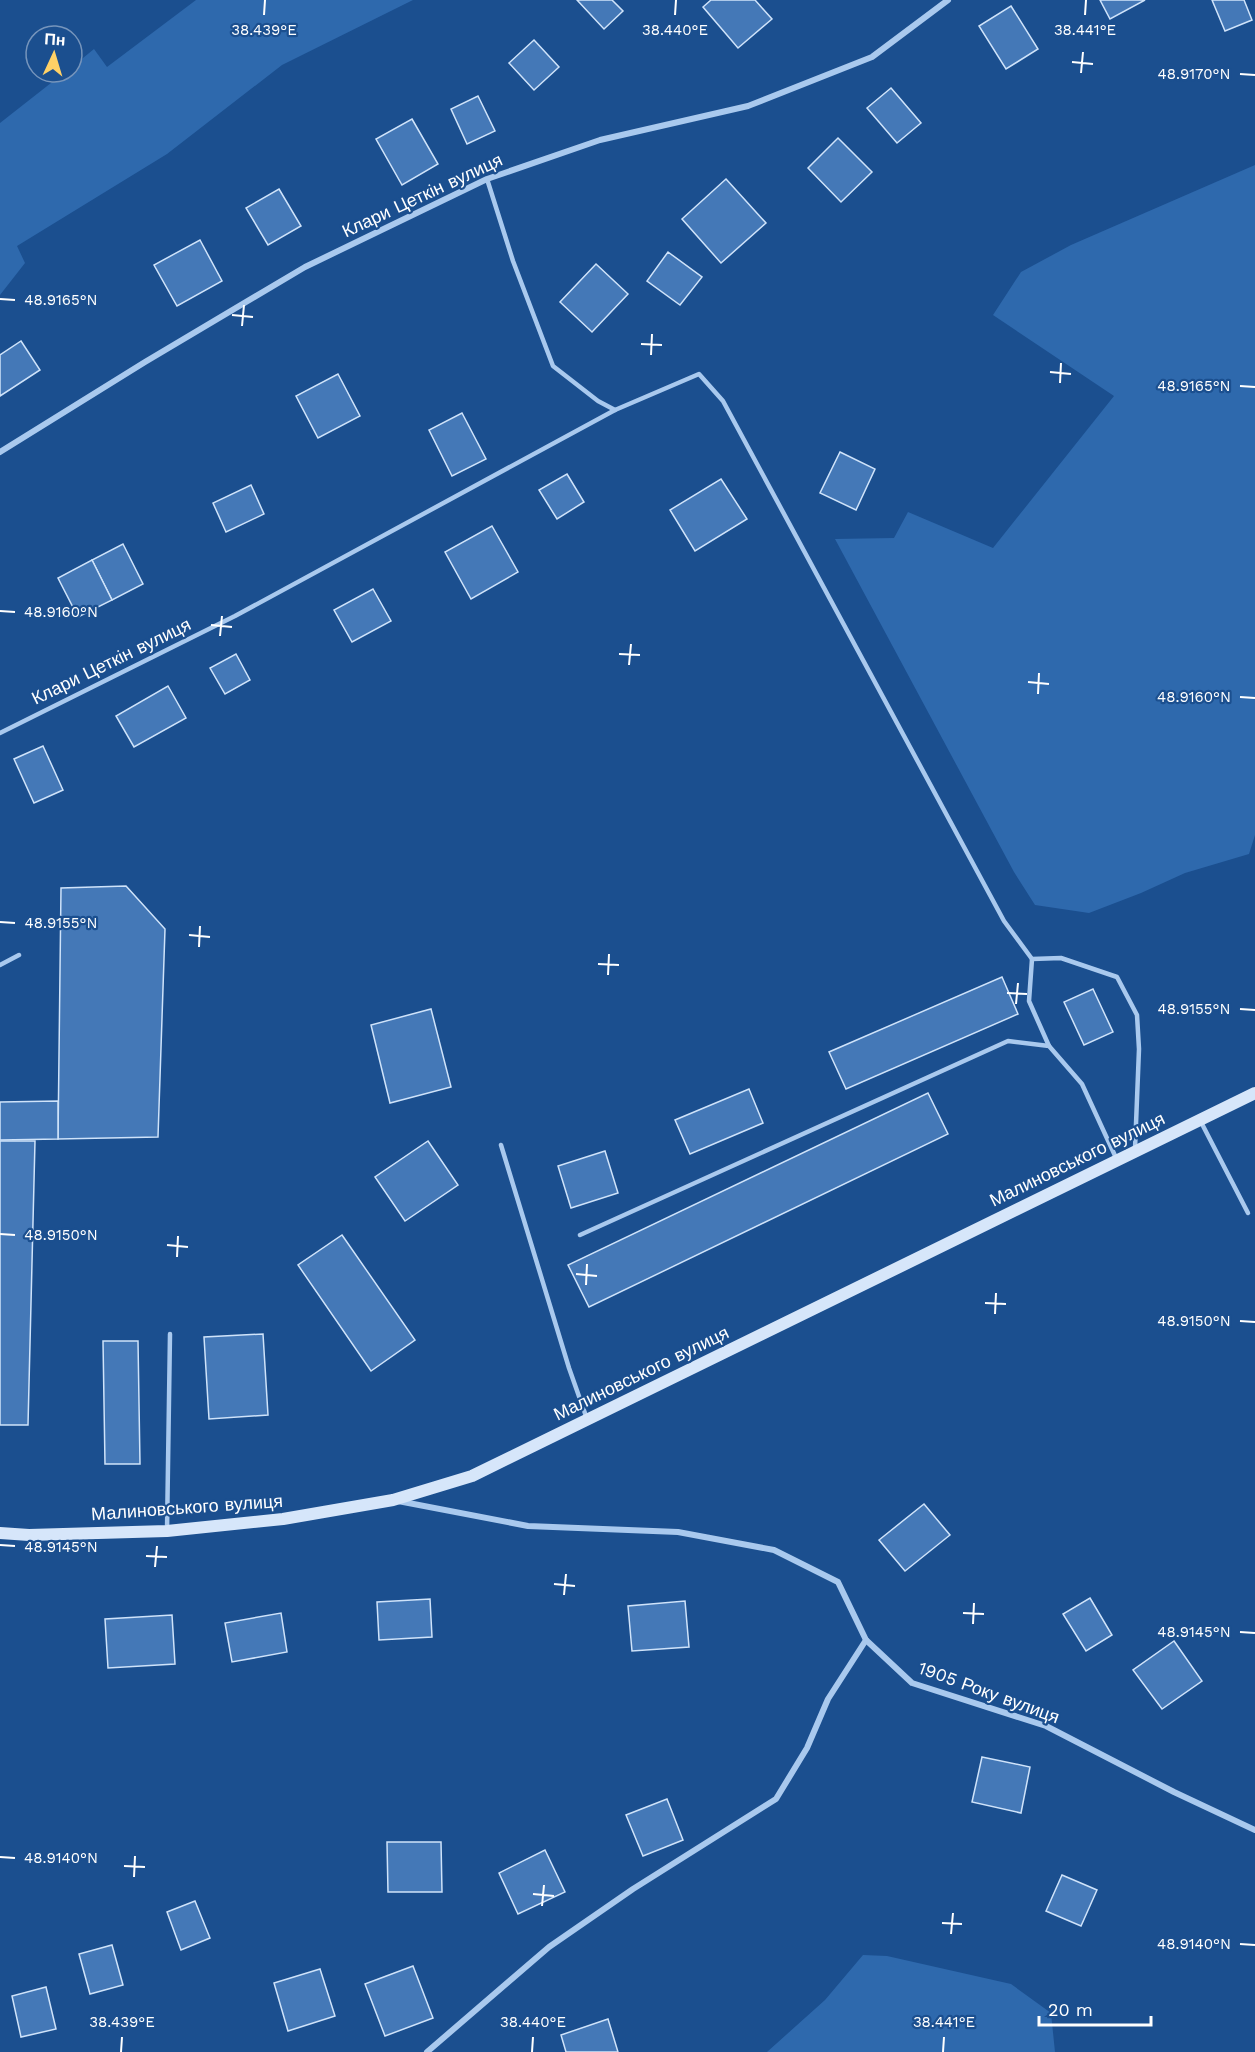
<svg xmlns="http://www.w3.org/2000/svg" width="1255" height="2052" font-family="'Work Sans',sans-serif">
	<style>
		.green { fill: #2e69ad }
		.building { fill: #4478b7; stroke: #cfe3fa; stroke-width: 1.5 }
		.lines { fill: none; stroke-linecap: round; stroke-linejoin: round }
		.service { stroke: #a9c9ee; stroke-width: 4.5 }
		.minor { stroke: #a9c9ee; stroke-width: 6 }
		.secondary { stroke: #d6e6fa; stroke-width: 12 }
		.ticks { fill: none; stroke: #fff; stroke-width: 2 }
		.labels { text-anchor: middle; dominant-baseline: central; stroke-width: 4.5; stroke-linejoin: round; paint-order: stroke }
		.street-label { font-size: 18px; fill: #fff; stroke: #1b4f8f }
		.ticks-label { font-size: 15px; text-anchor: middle; fill: #fff; stroke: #1b4f8f; stroke-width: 4.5; stroke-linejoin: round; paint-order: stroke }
	</style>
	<rect width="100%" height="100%" fill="#1b4f8f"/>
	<g class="green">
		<path d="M196,0H413L282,65L167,154L17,246L25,263L0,295V123L65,72H72V67L94,49L107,67Z"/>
		<path d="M1255,165V835L1249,854L1185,873L1141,893L1089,913L1035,905L1014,872L835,539L894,538L908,512L993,548L1114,396L993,315L1021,272L1071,245Z"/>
		<path d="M863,1955L887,1956L1011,1984L1051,2013L1055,2052H767L825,2000Z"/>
	</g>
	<g class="building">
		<path d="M577,0H612L623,11L604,29Z"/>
		<path d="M711,0H755L772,19L738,48L703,7Z"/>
		<path d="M1100,0H1145L1110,19Z"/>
		<path d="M1212,0H1244L1252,20L1225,31Z"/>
		<path d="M1011,6L1038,49L1006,69L979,26Z"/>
		<path d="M534,40L559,67L534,90L509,63Z"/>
		<path d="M891,88L921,123L897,143L867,108Z"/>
		<path d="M478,96L495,131L467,144L451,109Z"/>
		<path d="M412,119L438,164L402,185L376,139Z"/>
		<path d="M838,138L872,172L841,202L808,168Z"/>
		<path d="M726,179L766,223L721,263L682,219Z"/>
		<path d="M279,189L301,226L268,245L246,208Z"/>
		<path d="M200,240L222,281L177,306L154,265Z"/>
		<path d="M668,252L702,277L680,305L647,281Z"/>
		<path d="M596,264L628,294L592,332L560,302Z"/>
		<path d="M21,341L40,370L0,396V355Z"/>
		<path d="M338,374L360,416L318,438L296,396Z"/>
		<path d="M462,413L486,459L452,476L429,430Z"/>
		<path d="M840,452L875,469L856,510L820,493Z"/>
		<path d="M567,474L584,502L557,519L539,490Z"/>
		<path d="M721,479L747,519L695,551L670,510Z"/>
		<path d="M251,485L264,514L226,532L213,503Z"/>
		<path d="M492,526L518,572L471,599L445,552Z"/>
		<path d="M123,544L143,584L112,600L92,560Z"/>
		<path d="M92,560L112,600L78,617L58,578Z"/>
		<path d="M373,589L391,621L352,642L334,610Z"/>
		<path d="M236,654L250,680L225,694L210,668Z"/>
		<path d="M168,686L186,718L134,747L116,716Z"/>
		<path d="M43,746L63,790L34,803L14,759Z"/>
		<path d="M126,886L165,929L158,1137L58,1139L61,888Z"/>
		<path d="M1002,977L1018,1014L846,1089L829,1052Z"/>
		<path d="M1093,989L1113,1032L1084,1045L1064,1002Z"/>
		<path d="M431,1009L451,1087L390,1103L371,1025Z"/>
		<path d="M749,1089L763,1123L690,1154L675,1120Z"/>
		<path d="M928,1093L948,1134L589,1307L568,1265Z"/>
		<path d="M58,1101V1139L0,1140V1102Z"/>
		<path d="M0,1141H35L28,1425H0Z"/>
		<path d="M428,1141L458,1185L405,1221L375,1177Z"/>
		<path d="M605,1151L618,1193L571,1208L558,1166Z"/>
		<path d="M342,1235L415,1340L371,1371L298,1265Z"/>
		<path d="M263,1334L268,1415L209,1419L204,1337Z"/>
		<path d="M103,1341H138L140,1464H105Z"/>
		<path d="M924,1504L950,1535L905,1571L879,1540Z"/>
		<path d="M1090,1598L1112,1635L1086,1651L1063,1614Z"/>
		<path d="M430,1599L432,1637L379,1640L377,1602Z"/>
		<path d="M685,1601L689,1647L632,1651L628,1606Z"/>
		<path d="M281,1613L287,1652L232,1662L225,1623Z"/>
		<path d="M172,1615L175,1664L108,1668L105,1619Z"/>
		<path d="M1174,1641L1202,1681L1162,1709L1133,1670Z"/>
		<path d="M982,1757L1030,1767L1021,1813L972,1802Z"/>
		<path d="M667,1799L683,1840L643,1856L626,1815Z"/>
		<path d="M387,1842H441L442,1892H388Z"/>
		<path d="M545,1850L565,1892L518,1914L499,1873Z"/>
		<path d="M1062,1875L1097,1890L1081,1926L1046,1911Z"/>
		<path d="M195,1901L210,1938L181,1950L167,1912Z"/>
		<path d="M112,1945L123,1985L90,1994L79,1954Z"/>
		<path d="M413,1966L433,2018L385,2036L365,1984Z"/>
		<path d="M320,1969L335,2016L288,2031L274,1983Z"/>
		<path d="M46,1987L56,2029L21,2037L12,1996Z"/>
		<path d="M608,2019L618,2052H566L561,2035Z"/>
	</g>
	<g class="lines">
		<g class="service">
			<path d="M487,179L513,261L553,366L598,401L615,410L699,374L723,401L1004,921L1032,959L1061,958L1117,977L1137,1015L1139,1049L1135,1149"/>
			<path d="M0,733L235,616L615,410"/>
			<path d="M1032,959L1029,1001L1049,1046"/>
			<path d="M0,965L19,955"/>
			<path d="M1201,1122L1248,1213"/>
			<path d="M501,1145L569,1368L587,1419"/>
			<path d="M580,1235L1008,1041L1049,1046L1082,1084L1117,1160"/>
			<path d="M167,1531L170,1334"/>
		</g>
		<g class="minor">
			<path d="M0,452L145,362L305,267L487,179L600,140L748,106L872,57L948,0"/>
			<path d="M398,1501L528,1526L678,1532L774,1550L838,1582L866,1640L912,1683L1046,1726L1174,1792L1255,1830"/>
			<path d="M427,2052L549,1947L633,1889L776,1799L807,1748L828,1699L866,1640"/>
		</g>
		<path class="secondary" d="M0,1533L29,1535L167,1531L283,1519L393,1500L472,1476L1255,1093"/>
	</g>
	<path class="ticks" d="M264,15L265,0M675,15L676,0M1085,15L1086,0M1072,62L1093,64M1081,73L1083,52M1240,74L1255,75M0,299L15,300M232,315L253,317M242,326L244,305M641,344L662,345M651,355L652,334M1050,372L1071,374M1060,383L1061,363M1240,386L1255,387M0,611L15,612M211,625L232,627M220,636L222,616M619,654L640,655M629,665L631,644M1028,682L1049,684M1038,694L1039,673M1240,697L1255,698M0,922L15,923M189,935L210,937M199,947L200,926M598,964L619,965M608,975L609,954M1007,993L1027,994M1016,1004L1018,983M1240,1009L1255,1010M0,1234L15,1235M167,1245L188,1247M177,1257L178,1236M576,1274L597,1276M586,1285L587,1264M985,1303L1006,1304M995,1314L996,1293M1240,1321L1255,1322M0,1545L15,1546M146,1556L167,1557M155,1567L157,1546M554,1584L575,1586M564,1595L566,1574M963,1613L984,1614M973,1624L974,1603M1240,1632L1255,1633M0,1857L15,1858M124,1866L145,1867M134,1877L135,1856M533,1894L554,1896M542,1906L544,1885M942,1923L962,1924M951,1934L953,1913M1240,1944L1255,1945M121,2052L122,2037M532,2052L533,2037M943,2052L944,2037"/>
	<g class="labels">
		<g class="street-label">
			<text transform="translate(422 195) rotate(-25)">Клари Цеткін вулиця</text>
			<text transform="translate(111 661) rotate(-26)">Клари Цеткін вулиця</text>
			<text transform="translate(1077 1159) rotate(-26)">Малиновського вулиця</text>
			<text transform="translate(641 1373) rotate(-26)">Малиновського вулиця</text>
			<text transform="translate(187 1507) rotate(-4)">Малиновського вулиця</text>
			<text transform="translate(989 1692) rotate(20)">1905 Року вулиця</text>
		</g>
	</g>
	<g class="ticks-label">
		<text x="264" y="35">38.439°E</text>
		<text x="675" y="35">38.440°E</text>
		<text x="1085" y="35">38.441°E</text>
		<text x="1194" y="79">48.9170°N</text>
		<text x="61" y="305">48.9165°N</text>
		<text x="1194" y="391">48.9165°N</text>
		<text x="61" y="617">48.9160°N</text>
		<text x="1194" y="702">48.9160°N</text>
		<text x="61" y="928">48.9155°N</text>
		<text x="1194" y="1014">48.9155°N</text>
		<text x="61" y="1240">48.9150°N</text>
		<text x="1194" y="1326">48.9150°N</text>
		<text x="61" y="1552">48.9145°N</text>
		<text x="1194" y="1637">48.9145°N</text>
		<text x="61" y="1863">48.9140°N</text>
		<text x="1194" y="1949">48.9140°N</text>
		<text x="122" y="2027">38.439°E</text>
		<text x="533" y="2027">38.440°E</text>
		<text x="944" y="2027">38.441°E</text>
	</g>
	<g transform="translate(54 54) rotate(4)"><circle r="28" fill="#1b4f8f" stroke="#7695bc" stroke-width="1.5"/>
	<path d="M0-4.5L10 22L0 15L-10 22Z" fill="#ffd166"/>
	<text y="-9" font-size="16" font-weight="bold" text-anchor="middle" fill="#ffffff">Пн</text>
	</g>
	<path d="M1039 2016v9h112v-9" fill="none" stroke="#ffffff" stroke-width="3"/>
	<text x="1048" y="2016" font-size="18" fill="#ffffff" stroke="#1b4f8f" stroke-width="4.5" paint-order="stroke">20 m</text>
</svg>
